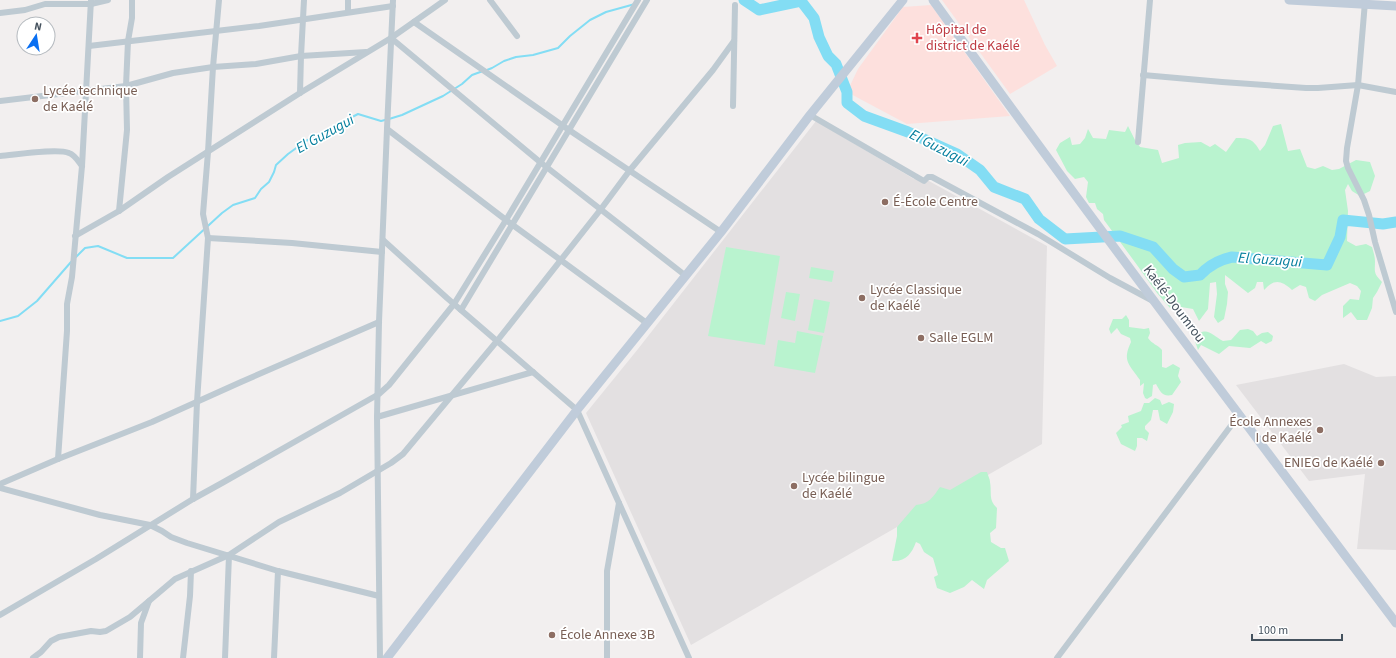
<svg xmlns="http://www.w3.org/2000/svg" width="1396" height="658" font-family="'Source Sans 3',sans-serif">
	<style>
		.education { fill: #e3e0e1 }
		.medical { fill: #fde0dd }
		.green { fill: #b9f3cf }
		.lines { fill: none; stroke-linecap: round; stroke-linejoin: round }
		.stream { stroke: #83ddf4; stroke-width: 2 }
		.river { stroke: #83ddf4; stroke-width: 11 }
		.street { stroke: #becad2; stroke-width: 6 }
		.secondary { stroke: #c0ccda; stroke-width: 9 }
		.health-dot { fill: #e0444e; stroke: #fff; stroke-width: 1.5 }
		.education-dot { fill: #8d6e63; stroke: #fff; stroke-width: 1.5 }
		.labels { text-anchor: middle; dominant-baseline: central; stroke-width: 3.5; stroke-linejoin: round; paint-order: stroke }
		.health-label { font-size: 14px; fill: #be3a42; stroke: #fff; text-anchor: start }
		.education-label { font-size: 14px; fill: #785e54; stroke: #fff; text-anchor: start }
		.street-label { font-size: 14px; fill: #45525e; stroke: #fff }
		.water-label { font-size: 15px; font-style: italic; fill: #037e9d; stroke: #fff }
	</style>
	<rect width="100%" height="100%" fill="#f2efef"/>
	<g class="education">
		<path d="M816,121L914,179L918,175L1047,246L1042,444L691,645L586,413L638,349Z"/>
		<path d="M1344,364L1376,377L1396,376V550L1357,549L1365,474L1309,481L1236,385Z"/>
	</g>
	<g class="medical">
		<path d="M942,0H1024L1045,45L1057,66L1010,94Z"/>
		<path d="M931,5L1010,116L907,124L847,92L858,69L903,7Z"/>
	</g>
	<g class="green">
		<path d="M1281,124L1288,151L1300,149L1307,167L1315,169L1323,166L1332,170L1339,169L1356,160L1370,162L1375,176L1370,191L1360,196L1352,191L1348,184L1345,190L1348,211L1347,241L1356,246L1366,244L1372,247C1373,251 1375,256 1375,261C1375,272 1373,273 1382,282L1377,292L1373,298L1372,308L1367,320H1357L1351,312L1343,318V306L1350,299L1359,300L1361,291L1357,286L1350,283L1322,295L1315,301L1309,298L1306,287L1300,285L1292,290C1281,280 1274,279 1264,290L1263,282H1257L1255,288L1248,293L1225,275V284L1228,292L1227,304L1224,319L1218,323L1214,317L1217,294L1216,282L1210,283L1208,309L1199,321L1193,309L1181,307L1170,308L1157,293L1137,265L1104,220L1103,214L1097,209L1095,203H1089L1086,197L1088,182L1084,177L1075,179L1067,171L1056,150L1060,143L1070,137L1072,145L1080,144L1085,138L1088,129L1093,138L1106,139L1109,130L1125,132L1128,126L1135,140L1140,147L1158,150L1162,163L1179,158L1178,145L1185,143L1201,142L1210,147L1215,144L1226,152L1236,138C1249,138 1253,139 1260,151L1265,145L1273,126Z"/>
		<path d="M726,247L780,256L765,345L708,336Z"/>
		<path d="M811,267L834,271L832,282L809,278Z"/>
		<path d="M786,292L800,294L795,321L781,318Z"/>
		<path d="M814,299L830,302L824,333L808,330Z"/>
		<path d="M1126,315L1129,320V327L1144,329L1149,328L1150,333L1148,338C1152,344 1158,345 1162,350V367L1166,368L1173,364L1180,368L1178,376L1181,382L1172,395C1162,397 1160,391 1156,384L1153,385L1152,396L1147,399L1145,398L1143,393L1144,383L1140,386V380C1129,364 1122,361 1131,342L1130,338L1121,334L1117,328L1111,334L1109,329L1113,319H1122Z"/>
		<path d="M1248,329L1253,331L1257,336L1262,333L1268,332L1273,336L1272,341L1266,344L1261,341L1250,348L1229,346L1219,354L1201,345L1198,350L1194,338C1206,325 1211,334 1223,341L1231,340L1240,330Z"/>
		<path d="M797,331L823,336L815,373L774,366L778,340L795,343Z"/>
		<path d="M1155,398L1160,400L1162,405L1169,402L1174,404L1173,412L1167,424L1160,420L1158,410H1153L1151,420L1145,426V429L1149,433L1147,441L1142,438H1137V446L1135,451L1121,444L1116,433L1122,427L1121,425L1129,422L1128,416L1141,411L1144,403H1149Z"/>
		<path d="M981,472H987C988,476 990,479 990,482C992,492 988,500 997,508L996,528L990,533L991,542L1001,548H1005L1009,561L987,580L984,589L972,580L964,587L950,593L937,588L934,577L938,575L933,558L924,552L920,544L916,542C912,553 906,562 892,561L897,536V527L916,505C929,504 933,497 940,487L950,490Z"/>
	</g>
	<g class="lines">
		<g class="stream">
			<path d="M487,70L492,68L504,61L516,57L533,55L558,48L570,36L590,20L606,12L635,4"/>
			<path d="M389,119L402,115L443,96L462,84L472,75L483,71"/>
			<path d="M76,257L85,248L98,246L127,258H173L222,213L233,205L255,198L261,189L269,182L274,172L276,165L288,154L306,141L358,114L381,121L385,120"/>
			<path d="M0,321L18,316L37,301L71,262"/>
		</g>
		<path class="river" d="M744,0L759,10L801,1L814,18L819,37L828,56L836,64L847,92V103L864,116L908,132L957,154L980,170L994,187L1025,199L1039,219L1065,239L1120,236L1153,247L1173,269L1184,277L1200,275C1209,265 1218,260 1232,257L1327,265L1340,237L1343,220L1383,224L1396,222"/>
		<g class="street">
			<path d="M393,0L387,129L506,220L648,324"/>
			<path d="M490,0L517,36"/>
			<path d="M1365,2L1358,85L1347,148L1346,161L1348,168L1364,200L1369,215L1375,242L1396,312"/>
			<path d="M348,12V0"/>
			<path d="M0,13L25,10L45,4H91L108,0"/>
			<path d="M414,22L569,130L721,232"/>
			<path d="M391,38L540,162L686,276"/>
			<path d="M89,46L259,26L393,6"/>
			<path d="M1143,75L1222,82L1306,88H1318L1358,85L1396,92"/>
			<path d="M300,93L301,56L304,0"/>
			<path d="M0,101L126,86L173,73L213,67L256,64L301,56L366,52"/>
			<path d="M733,106L735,5"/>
			<path d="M810,115L917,177L924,181L928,177H932L1038,234L1110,278L1153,301"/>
			<path d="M1138,142L1150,0"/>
			<path d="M0,156C14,155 57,148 69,153C75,155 78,161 82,166"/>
			<path d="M119,211L127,130L126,86L128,41L132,18V0"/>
			<path d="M75,236L119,211L168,177L300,93L391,38L445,0"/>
			<path d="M208,238L292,243L382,252"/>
			<path d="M383,240L447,298L577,410L689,658"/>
			<path d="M461,310L647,0"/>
			<path d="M377,417L533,372"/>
			<path d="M58,459L67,331V304L72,277L82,166L91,0"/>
			<path d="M0,484L58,459L152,422L241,382L379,322"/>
			<path d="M0,488L100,515L150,525L162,531L171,537L187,543L278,571L379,596"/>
			<path d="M193,499L197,402L208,238L203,214L208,152L213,67L219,0"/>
			<path d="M149,601L175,579L229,555L279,522L340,493L391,463L403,454L497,341L601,209L630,170L713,70L734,41"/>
			<path d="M0,615L96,559L193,499L222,483L379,394L389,385L454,304L506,220L638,0"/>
			<path d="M33,658L41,652L51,641L59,637L91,631L100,632L106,631L130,617L149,601L141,623L140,658"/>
			<path d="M183,658L190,596L191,571"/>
			<path d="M225,658L229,555"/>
			<path d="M274,658L278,571"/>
			<path d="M380,658L377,417L379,322L387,129"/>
			<path d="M607,658V571L619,503"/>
			<path d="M1057,658L1239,415"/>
		</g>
		<g class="secondary">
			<path d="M933,0C1084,210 1240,416 1396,623"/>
			<path d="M1289,0L1396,6"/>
			<path d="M387,658L577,410L721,232L810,115L903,0"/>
		</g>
	</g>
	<path class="health-dot" d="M915 32h4v4h4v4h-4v4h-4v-4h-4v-4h4z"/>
	<g class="education-dot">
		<circle cx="35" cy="99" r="4"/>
		<circle cx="885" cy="202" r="4"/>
		<circle cx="862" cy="298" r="4"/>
		<circle cx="921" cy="338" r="4"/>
		<circle cx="1320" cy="430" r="4"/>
		<circle cx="1381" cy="463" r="4"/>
		<circle cx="794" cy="486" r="4"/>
		<circle cx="552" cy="635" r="4"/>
	</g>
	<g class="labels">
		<g class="health-label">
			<text x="926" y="30">Hôpital de<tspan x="926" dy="16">district de Kaélé</tspan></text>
		</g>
		<g class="education-label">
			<text x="43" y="91">Lycée technique<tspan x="43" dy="16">de Kaélé</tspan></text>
			<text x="893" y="202">É-École Centre</text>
			<text x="870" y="290">Lycée Classique<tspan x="870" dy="16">de Kaélé</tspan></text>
			<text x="929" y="338">Salle EGLM</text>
			<text x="1312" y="422" text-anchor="end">École Annexes<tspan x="1312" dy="16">I de Kaélé</tspan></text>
			<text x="1373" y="463" text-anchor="end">ENIEG de Kaélé</text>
			<text x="802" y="478">Lycée bilingue<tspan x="802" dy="16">de Kaélé</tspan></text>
			<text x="560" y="635">École Annexe 3B</text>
		</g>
		<g class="street-label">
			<text transform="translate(1174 304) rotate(53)">Kaélé-Doumrou</text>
		</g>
		<g class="water-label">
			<text transform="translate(325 134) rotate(-29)">El Guzugui</text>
			<text transform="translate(939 148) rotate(27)">El Guzugui</text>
			<text transform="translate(1270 260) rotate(4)">El Guzugui</text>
		</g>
	</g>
	<g transform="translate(36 36) rotate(12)"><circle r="19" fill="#ffffff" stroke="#b5babf"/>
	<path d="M0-3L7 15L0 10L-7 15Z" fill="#096ff2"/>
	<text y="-6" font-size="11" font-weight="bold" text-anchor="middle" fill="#45525e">N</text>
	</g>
	<path d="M1252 634v6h90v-6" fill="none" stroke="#45525e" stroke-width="2"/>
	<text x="1258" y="634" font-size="12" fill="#45525e" stroke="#ffffff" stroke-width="3" paint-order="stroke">100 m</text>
</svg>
